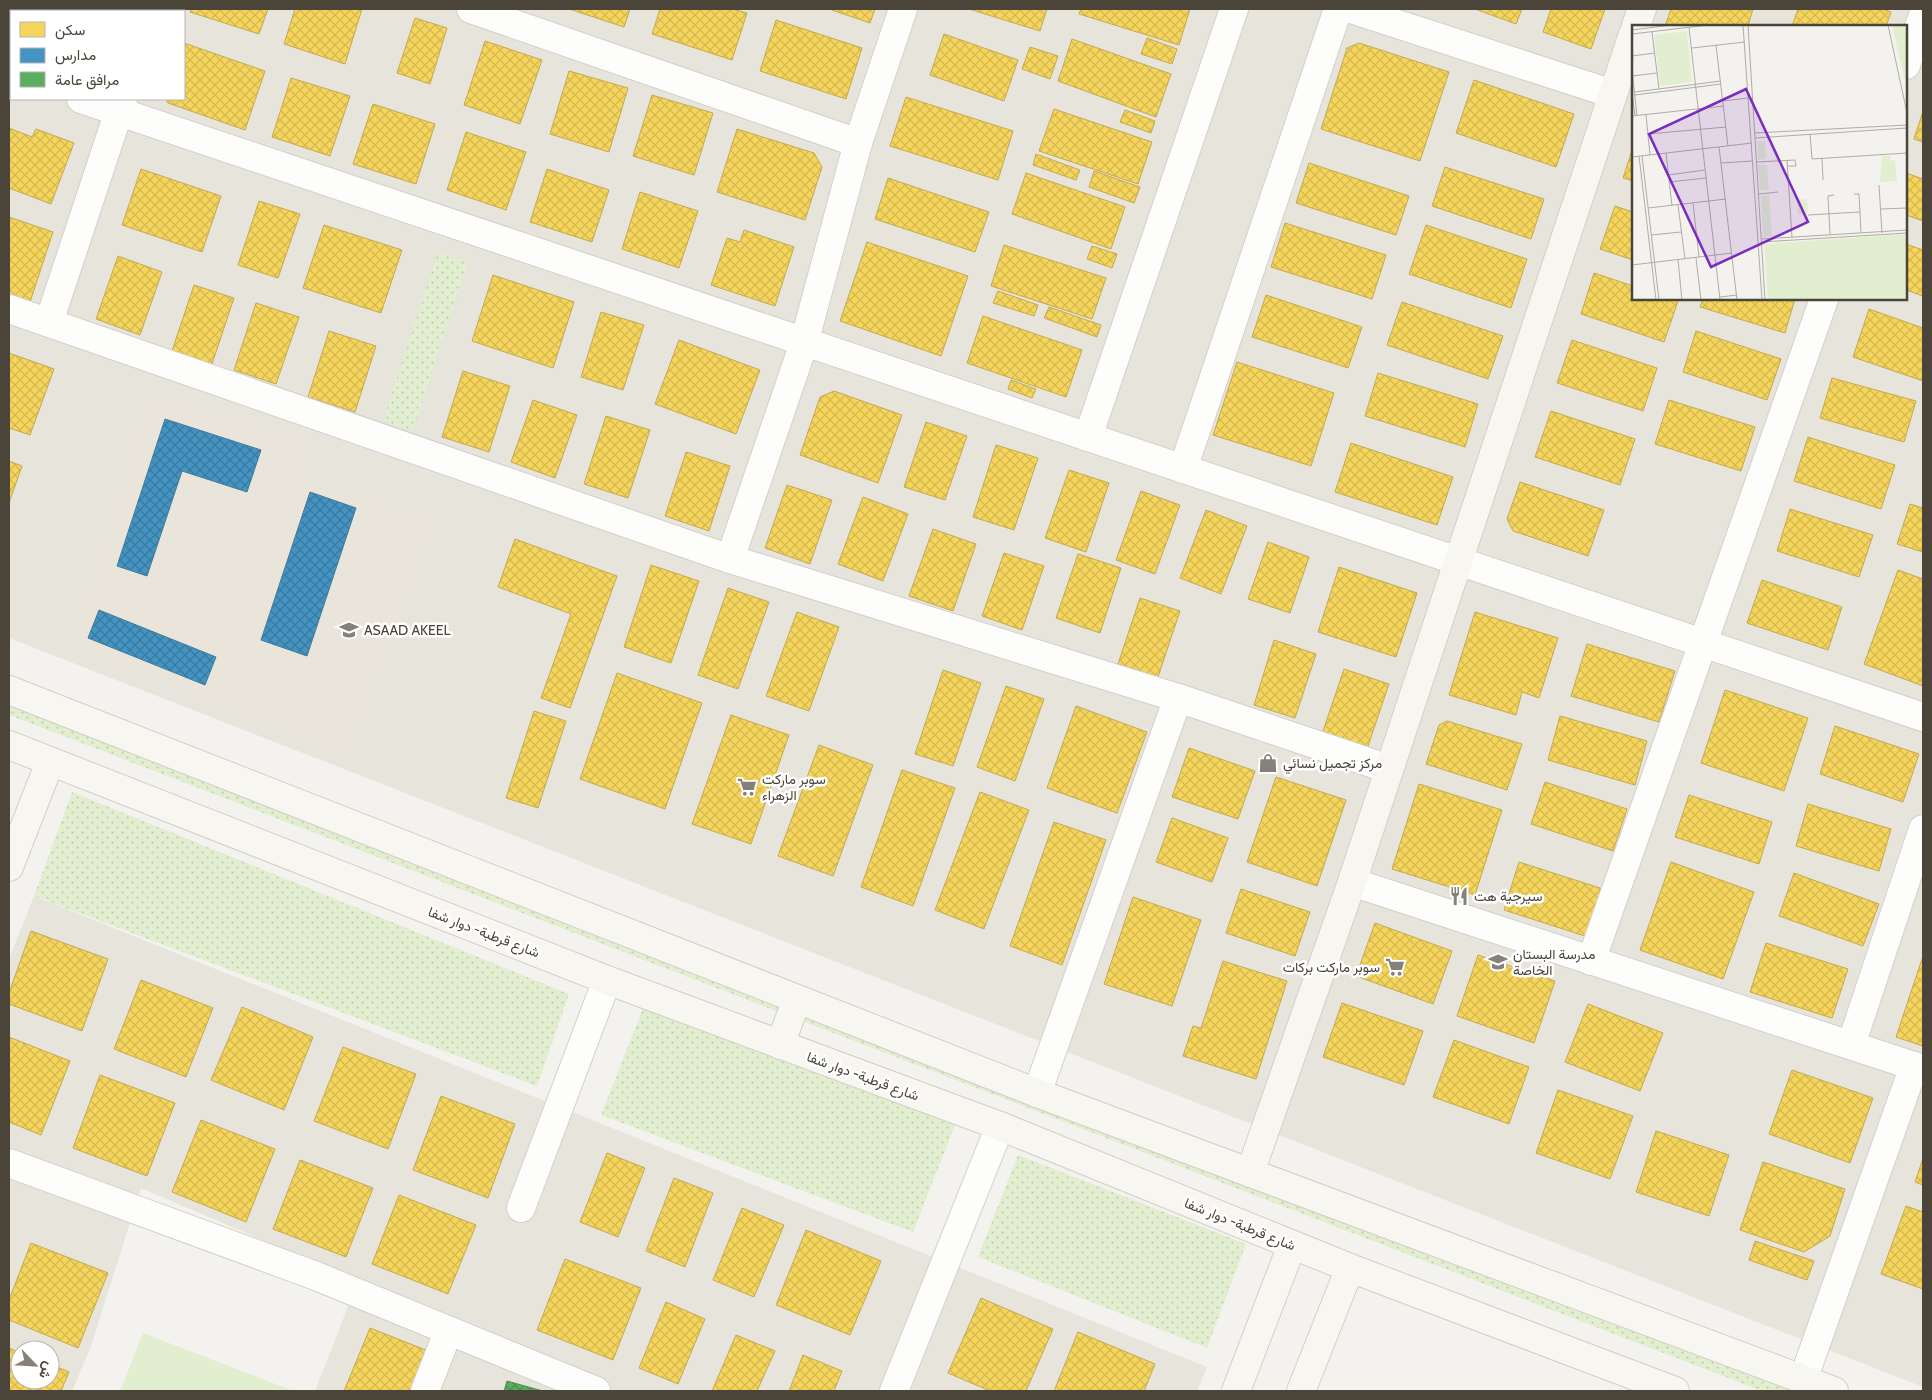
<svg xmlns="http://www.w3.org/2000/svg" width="1932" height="1400" font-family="Cabin,Vazirmatn,sans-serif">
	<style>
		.residential { fill: #e7e4dc; fill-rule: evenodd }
		.education { fill: #eae5da; fill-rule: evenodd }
		.grass { fill: url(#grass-dots) }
		.green { fill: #e1eecf }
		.homes { fill: url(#homes-cross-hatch); stroke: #c3aa52 }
		.schools { fill: url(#schools-cross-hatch); stroke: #457b9a }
		.public { fill: url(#public-cross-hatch); stroke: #568e55 }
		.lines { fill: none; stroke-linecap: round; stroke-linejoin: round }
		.street-casing { stroke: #d2d0cb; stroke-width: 30 }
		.secondary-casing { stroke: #d3cfc5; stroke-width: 30 }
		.street { stroke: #fdfdfc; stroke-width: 28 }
		.secondary { stroke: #f7f6f1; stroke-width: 28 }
		.labels { text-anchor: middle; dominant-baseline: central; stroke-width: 5; stroke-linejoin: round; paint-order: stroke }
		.poi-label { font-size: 14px; fill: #4b4439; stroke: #fff; text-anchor: start }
		.street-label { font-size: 14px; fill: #4b4439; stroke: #fff }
		.inset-road { fill: none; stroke: #b0aca6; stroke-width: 1 }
		.view { fill: #7b2cbf; fill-opacity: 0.15; stroke: #7b2cbf; stroke-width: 2.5 }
		.inset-edge { fill: none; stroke: #4b4439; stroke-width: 2.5 }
	</style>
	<defs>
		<pattern id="grass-dots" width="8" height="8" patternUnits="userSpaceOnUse" patternTransform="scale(1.25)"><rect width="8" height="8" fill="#e1eecf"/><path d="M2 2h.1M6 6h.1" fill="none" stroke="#c3cdb2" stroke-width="1.8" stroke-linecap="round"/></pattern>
		<pattern id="homes-cross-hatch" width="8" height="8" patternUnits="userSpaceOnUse" patternTransform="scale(1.25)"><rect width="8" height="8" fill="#f6d55c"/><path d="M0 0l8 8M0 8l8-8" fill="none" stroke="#d4b851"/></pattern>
		<pattern id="schools-cross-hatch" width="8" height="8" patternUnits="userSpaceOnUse" patternTransform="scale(1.25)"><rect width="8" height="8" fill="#4393c3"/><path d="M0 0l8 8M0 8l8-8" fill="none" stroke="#3a7a9f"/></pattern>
		<pattern id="public-cross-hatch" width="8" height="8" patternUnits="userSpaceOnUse" patternTransform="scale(1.25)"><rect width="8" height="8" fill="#5aae61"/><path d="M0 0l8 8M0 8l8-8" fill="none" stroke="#4c8f51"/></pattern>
	</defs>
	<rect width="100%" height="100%" fill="#f4f2ee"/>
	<g class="residential">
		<path d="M9,9H1923V1387L9,638ZM11,11H184V99H11ZM1633,26H1906V299H1633Z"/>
		<path d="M34,896L1207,1367L1197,1391H315L358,1281L141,1188L90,1349L72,1391H9V959ZM20,1350H50V1380H20Z"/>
	</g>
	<path class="education" d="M150,391L312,443L301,475L435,521L350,755L66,648ZM310,493L356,508L307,656L261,640Z"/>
	<g class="grass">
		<path d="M438,252L468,262L413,431L383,421Z"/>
		<path d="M9,692L1822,1391H1762L9,715Z"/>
		<path d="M72,792L569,994L537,1086L34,896Z"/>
		<path d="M644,1006L955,1125L913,1232L601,1115Z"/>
		<path d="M1018,1155L1246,1244L1207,1348L978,1257Z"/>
	</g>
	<path class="green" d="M143,1333L294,1391H120Z"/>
	<g class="homes">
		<path d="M13,9H52L51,11H12Z"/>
		<path d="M67,9H111L110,11H66Z"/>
		<path d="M191,9H268L259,34L190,12Z"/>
		<path d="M295,9H362L345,64L284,44Z"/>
		<path d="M569,9H630L624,27Z"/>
		<path d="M660,9H732L747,13L732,60L652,34Z"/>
		<path d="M829,9H875L870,23Z"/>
		<path d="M969,9H1047L1040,31Z"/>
		<path d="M1081,9H1190L1179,45L1079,14Z"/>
		<path d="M1475,9H1522L1516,24Z"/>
		<path d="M1551,9H1605L1591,49L1543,32Z"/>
		<path d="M1671,9H1753L1748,26H1665Z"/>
		<path d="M1798,9H1882L1891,12L1886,26H1792Z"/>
		<path d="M415,18L447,28L430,84L397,73Z"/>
		<path d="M776,20L862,48L846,99L760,71Z"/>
		<path d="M944,34L1018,60L1004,101L930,75Z"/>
		<path d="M1147,38L1177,49L1172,64L1141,54Z"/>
		<path d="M1072,39L1171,74L1156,117L1058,81Z"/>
		<path d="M485,41L542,60L520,124L464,105Z"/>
		<path d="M184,43L265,71L245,130L168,103L166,99H184Z"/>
		<path d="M1359,43L1449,72L1420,161L1321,129L1347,48Z"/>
		<path d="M1030,47L1058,56L1050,79L1022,69Z"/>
		<path d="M569,71L628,88L609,152L550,134Z"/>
		<path d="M291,78L350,96L330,156L272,137Z"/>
		<path d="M1474,80L1574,114L1556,167L1456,133Z"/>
		<path d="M652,95L713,113L694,175L633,156Z"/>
		<path d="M906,97L1013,131L998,180L890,146Z"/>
		<path d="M373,104L435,124L416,184L353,164Z"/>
		<path d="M1054,109L1152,142L1138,184L1039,151Z"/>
		<path d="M1125,110L1155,121L1151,133L1120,122Z"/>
		<path d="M1923,111V142L1914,139Z"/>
		<path d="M9,128L32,137L36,129L74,143L51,204L9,188Z"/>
		<path d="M737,129L814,153L822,167L805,220L717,192Z"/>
		<path d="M466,132L526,152L506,210L447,190Z"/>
		<path d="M1633,147V181L1623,178Z"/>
		<path d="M1036,154L1080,170L1076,180L1033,165Z"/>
		<path d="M1309,163L1409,196L1396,235L1296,203Z"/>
		<path d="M1445,167L1544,199L1531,239L1432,206Z"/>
		<path d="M141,169L221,196L202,252L122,225Z"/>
		<path d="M547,169L609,190L592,242L530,222Z"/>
		<path d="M1094,171L1140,187L1134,203L1089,187Z"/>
		<path d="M1026,173L1125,207L1111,249L1012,214Z"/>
		<path d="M1906,173L1923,179V221L1906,215Z"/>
		<path d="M888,178L989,212L975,252L875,219Z"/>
		<path d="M640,192L698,211L679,268L622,249Z"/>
		<path d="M259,201L300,214L278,278L238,265Z"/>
		<path d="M1615,206L1633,212V260L1600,249Z"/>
		<path d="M9,217L53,232L30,302L9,295Z"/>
		<path d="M1285,223L1386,255L1372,299L1271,267Z"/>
		<path d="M324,225L402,250L381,313L303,288Z"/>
		<path d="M1426,225L1527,259L1511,308L1409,274Z"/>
		<path d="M744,230L794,247L775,306L711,285L727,238L740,242Z"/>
		<path d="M867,242L968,276L941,356L840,321Z"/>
		<path d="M1906,244L1923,250V296L1906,290Z"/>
		<path d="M1004,245L1106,278L1092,319L991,286Z"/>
		<path d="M1092,246L1117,254L1112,268L1087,259Z"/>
		<path d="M118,256L162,272L140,335L96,319Z"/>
		<path d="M1594,273L1633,286V299H1671L1678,301L1664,342L1581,314Z"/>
		<path d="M493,275L574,302L553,368L472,341Z"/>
		<path d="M194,285L234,298L212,364L172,351Z"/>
		<path d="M998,291L1038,305L1034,316L993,303Z"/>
		<path d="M1266,295L1362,327L1348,368L1252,337Z"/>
		<path d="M1703,299H1795L1785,333L1700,307Z"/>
		<path d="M1402,302L1503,336L1488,379L1387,345Z"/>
		<path d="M256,303L299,317L276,384L234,370Z"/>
		<path d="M1049,307L1101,325L1097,337L1044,318Z"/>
		<path d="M1869,309L1923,328V381L1853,357Z"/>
		<path d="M601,312L644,325L623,390L581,377Z"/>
		<path d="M983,316L1082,350L1066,397L967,363Z"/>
		<path d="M329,331L376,346L355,412L308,397Z"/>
		<path d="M1696,331L1781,359L1767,400L1683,372Z"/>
		<path d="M679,340L760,370L736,434L655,404Z"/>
		<path d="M1572,340L1657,368L1643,411L1557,383Z"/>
		<path d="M9,353L54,369L30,435L9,428Z"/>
		<path d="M1237,362L1334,393L1311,466L1213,435Z"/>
		<path d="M463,371L510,386L489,452L442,437Z"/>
		<path d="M1378,373L1478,404L1465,447L1365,416Z"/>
		<path d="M1832,378L1916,401L1904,442L1820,418Z"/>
		<path d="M1011,380L1036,389L1032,398L1008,389Z"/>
		<path d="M834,391L902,415L878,483L800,455L820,397Z"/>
		<path d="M533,400L577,415L555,478L511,462Z"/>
		<path d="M1669,400L1755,427L1741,471L1655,444Z"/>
		<path d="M1551,411L1635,439L1620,485L1535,457Z"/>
		<path d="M606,416L650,430L628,498L584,484Z"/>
		<path d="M926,422L967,436L945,500L904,487Z"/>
		<path d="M1808,437L1895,465L1881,509L1794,481Z"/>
		<path d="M1351,443L1453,477L1437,525L1335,492Z"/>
		<path d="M996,445L1038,458L1014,530L973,517Z"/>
		<path d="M686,452L730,466L709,531L665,516Z"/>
		<path d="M9,461L22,466L9,503Z"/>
		<path d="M1069,470L1109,483L1086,552L1045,538Z"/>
		<path d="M1520,482L1604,510L1588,556L1513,531L1507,519Z"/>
		<path d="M787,485L832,500L810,564L765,548Z"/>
		<path d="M1141,491L1180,505L1155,574L1116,560Z"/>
		<path d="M863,497L908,514L883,581L838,564Z"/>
		<path d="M1910,504L1923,508V552L1897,544Z"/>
		<path d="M1790,509L1873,535L1859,577L1777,551Z"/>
		<path d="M1206,510L1247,526L1221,594L1180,578Z"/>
		<path d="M933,529L976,544L953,611L909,596Z"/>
		<path d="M515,539L617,576L570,708L541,698L571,614L498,587Z"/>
		<path d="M1268,542L1309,557L1290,613L1248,599Z"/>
		<path d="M1004,553L1044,566L1022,630L982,616Z"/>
		<path d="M1078,554L1121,568L1100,633L1056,618Z"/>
		<path d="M651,565L699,581L671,663L624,647Z"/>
		<path d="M1339,567L1417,593L1396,657L1318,632Z"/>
		<path d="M1898,570L1923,579V686L1864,664Z"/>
		<path d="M1762,580L1842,607L1828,650L1747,623Z"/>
		<path d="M728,588L769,602L738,689L698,675Z"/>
		<path d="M1140,598L1180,611L1158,677L1118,664Z"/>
		<path d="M797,612L839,627L809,711L766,696Z"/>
		<path d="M1475,612L1558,638L1539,698L1522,692L1516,715L1449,695Z"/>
		<path d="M1274,640L1316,654L1295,718L1254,705Z"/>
		<path d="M1587,644L1675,671L1659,722L1571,696Z"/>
		<path d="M1344,669L1389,684L1367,749L1322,734Z"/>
		<path d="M943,670L981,683L953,766L915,754Z"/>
		<path d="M617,673L702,703L665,809L580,779Z"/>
		<path d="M1006,686L1044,699L1015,781L977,767Z"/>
		<path d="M1725,690L1808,718L1784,791L1701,763Z"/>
		<path d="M1076,706L1147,732L1117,813L1047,788Z"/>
		<path d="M534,711L566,721L538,808L506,798Z"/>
		<path d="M731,715L789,735L751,844L692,824Z"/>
		<path d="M1560,716L1647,741L1635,785L1548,760Z"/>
		<path d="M1447,721L1522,744L1507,790L1426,764L1439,725Z"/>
		<path d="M1835,726L1919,754L1903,802L1820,774Z"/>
		<path d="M819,745L873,765L833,876L778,856Z"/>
		<path d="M1189,748L1255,771L1238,819L1172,797Z"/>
		<path d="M902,770L955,788L913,906L861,887Z"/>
		<path d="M1276,777L1346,800L1317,886L1247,862Z"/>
		<path d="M1545,782L1627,809L1613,851L1531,824Z"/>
		<path d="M1419,784L1502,810L1475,895L1392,869Z"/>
		<path d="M980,792L1029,810L984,929L935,910Z"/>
		<path d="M1689,795L1772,822L1759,864L1675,837Z"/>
		<path d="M1808,804L1891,829L1879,871L1796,846Z"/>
		<path d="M1172,818L1228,838L1212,882L1156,862Z"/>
		<path d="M1054,822L1106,840L1062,965L1010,946Z"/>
		<path d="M1519,862L1603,889L1588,937L1504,910Z"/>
		<path d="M1671,862L1754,892L1723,979L1640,950Z"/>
		<path d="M1794,873L1879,904L1863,946L1779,916Z"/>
		<path d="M1241,889L1310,912L1295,956L1226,933Z"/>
		<path d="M1133,897L1201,920L1172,1006L1104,984Z"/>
		<path d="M1375,923L1452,951L1433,1004L1356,976Z"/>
		<path d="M31,931L108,959L82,1031L9,1004V993Z"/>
		<path d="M1766,943L1848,969L1832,1018L1750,992Z"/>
		<path d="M1478,955L1555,981L1534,1043L1457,1016Z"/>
		<path d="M1923,956V1046L1896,1037Z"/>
		<path d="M1223,961L1287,981L1256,1079L1183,1056L1193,1026L1201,1028Z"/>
		<path d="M141,980L213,1008L186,1077L114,1049Z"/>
		<path d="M1342,1003L1423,1031L1404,1085L1323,1057Z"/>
		<path d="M1588,1004L1663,1033L1640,1091L1565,1062Z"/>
		<path d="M242,1007L313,1037L284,1110L211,1080Z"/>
		<path d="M9,1037L70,1061L41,1135L9,1122Z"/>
		<path d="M1454,1040L1529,1067L1509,1124L1433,1097Z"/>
		<path d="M343,1047L416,1074L388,1149L314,1121Z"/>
		<path d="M1792,1070L1873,1098L1850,1163L1769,1134Z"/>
		<path d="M100,1075L175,1103L147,1176L73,1148Z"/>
		<path d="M1558,1090L1633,1116L1610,1179L1536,1153Z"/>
		<path d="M441,1096L515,1124L488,1198L413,1170Z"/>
		<path d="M201,1120L275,1149L246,1222L172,1192Z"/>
		<path d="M1656,1131L1729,1155L1709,1216L1636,1192Z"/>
		<path d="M607,1153L645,1168L618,1237L580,1222Z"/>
		<path d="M1923,1158V1185L1915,1182Z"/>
		<path d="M300,1160L373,1188L346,1257L273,1229Z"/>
		<path d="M1763,1162L1845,1189L1830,1236L1804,1252L1740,1230Z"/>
		<path d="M674,1178L713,1193L685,1267L646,1251Z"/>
		<path d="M399,1195L476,1225L448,1294L372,1264Z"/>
		<path d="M1906,1206L1923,1212V1289L1881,1274Z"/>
		<path d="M742,1208L784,1225L754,1297L713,1280Z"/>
		<path d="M806,1230L881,1261L850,1335L776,1305Z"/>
		<path d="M1755,1241L1814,1261L1807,1280L1749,1260Z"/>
		<path d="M31,1243L108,1273L78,1348L9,1320V1300Z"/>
		<path d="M565,1259L641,1288L613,1360L537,1330Z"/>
		<path d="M981,1298L1053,1329L1026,1391H990L948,1373Z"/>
		<path d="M666,1302L705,1319L678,1384L639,1368Z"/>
		<path d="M370,1328L431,1352L415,1391H344Z"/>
		<path d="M1078,1332L1155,1364L1144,1391H1054Z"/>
		<path d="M736,1335L775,1351L757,1391H712Z"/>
		<path d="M9,1348L20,1353V1380H50V1364L69,1372L61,1391H9Z"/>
		<path d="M803,1355L842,1371L834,1391H789Z"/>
	</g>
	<g class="schools">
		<path d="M165,419L261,450L247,492L182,471L147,576L117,566Z"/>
		<path d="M310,492L356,508L307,656L261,640Z"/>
		<path d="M99,610L216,657L205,685L88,638Z"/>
	</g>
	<path class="public" d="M507,1381L543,1391H504Z"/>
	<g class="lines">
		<g class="street-casing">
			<g id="street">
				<path d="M471,9L858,143"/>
				<path d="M1351,9L1613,94"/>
				<path d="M152,11L153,9"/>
				<path d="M1906,65L1923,15"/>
				<path d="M9,75H11"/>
				<path d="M81,99L1923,717"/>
				<path d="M9,309L730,559L1178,698L1389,769"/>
				<path d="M49,322L123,99"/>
				<path d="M1088,437L1234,9"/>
				<path d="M1183,469L1338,9"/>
				<path d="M730,559L804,343L858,143L903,9"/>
				<path d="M1352,882L1923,1069"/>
				<path d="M1591,961L1824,299"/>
				<path d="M1851,1045L1923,829"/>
				<path d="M1037,1093L1178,698"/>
				<path d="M9,1163L316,1276L596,1391"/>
				<path d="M521,1208L607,980"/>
				<path d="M1803,1380L1914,1066"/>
				<path d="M425,1391L448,1332"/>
				<path d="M894,1391L1000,1126"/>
			</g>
		</g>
		<g class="secondary-casing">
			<g id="secondary">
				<path d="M1636,26L1642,9"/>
				<path d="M9,690L1037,1093L1834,1391"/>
				<path d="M9,745L607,980L1000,1126L1350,1268L1675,1391"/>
				<path d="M9,867L50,762"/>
				<path d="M780,1045L797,999"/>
				<path d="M1250,1173L1352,882L1633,34"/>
				<path d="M1236,1391L1292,1245"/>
				<path d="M1301,1391L1350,1268"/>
			</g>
		</g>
		<use href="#street" class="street"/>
		<use href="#secondary" class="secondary"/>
	</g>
	<defs>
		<g id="school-bare" transform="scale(1.5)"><path d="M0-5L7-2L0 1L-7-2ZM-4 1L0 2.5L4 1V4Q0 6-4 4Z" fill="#868178" stroke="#fff" stroke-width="2.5" paint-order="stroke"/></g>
		<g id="shop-bare" transform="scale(1.5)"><path d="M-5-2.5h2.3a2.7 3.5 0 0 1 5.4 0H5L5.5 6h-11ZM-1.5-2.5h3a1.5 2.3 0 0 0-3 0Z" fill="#868178" stroke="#fff" stroke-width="2.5" paint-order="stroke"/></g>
		<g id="supermarket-bare" transform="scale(1.5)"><path d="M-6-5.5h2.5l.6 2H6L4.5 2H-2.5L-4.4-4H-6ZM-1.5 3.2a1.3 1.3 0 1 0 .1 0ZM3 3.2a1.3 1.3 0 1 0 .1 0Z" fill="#868178" stroke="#fff" stroke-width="2.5" paint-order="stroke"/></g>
		<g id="restaurant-bare" transform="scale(1.5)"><path d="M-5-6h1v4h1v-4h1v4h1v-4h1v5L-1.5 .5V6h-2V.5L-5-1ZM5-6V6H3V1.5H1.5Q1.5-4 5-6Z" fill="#868178" stroke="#fff" stroke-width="2.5" paint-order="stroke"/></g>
	</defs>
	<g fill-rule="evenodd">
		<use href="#school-bare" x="349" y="630"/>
		<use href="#shop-bare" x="1268" y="763"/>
		<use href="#supermarket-bare" x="747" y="787"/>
		<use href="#restaurant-bare" x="1459" y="896"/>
		<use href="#school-bare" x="1498" y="962"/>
		<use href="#supermarket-bare" x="1395" y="967"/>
	</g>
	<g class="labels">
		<g class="poi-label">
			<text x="364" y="630">ASAAD AKEEL</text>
			<text x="1283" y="763">مركز تجميل نسائي</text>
			<text x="762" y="779">سوبر ماركت<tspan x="762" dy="16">الزهراء</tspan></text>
			<text x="1474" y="896">سيرجية هت</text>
			<text x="1513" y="954">مدرسة البستان<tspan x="1513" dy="16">الخاصة</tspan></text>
			<text x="1380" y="967" text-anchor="end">سوبر ماركت بركات</text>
		</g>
		<g class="street-label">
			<text transform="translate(484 932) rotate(21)">شارع قرطبة- دوار شفا</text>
			<text transform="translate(863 1076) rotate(20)">شارع قرطبة- دوار شفا</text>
			<text transform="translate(1240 1224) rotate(22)">شارع قرطبة- دوار شفا</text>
		</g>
	</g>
	<g transform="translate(1632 25)">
		<rect width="275" height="275" fill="#f4f2ee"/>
		<path d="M125,116H133L134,134L126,135ZM126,140H135L137,165H128ZM137,170L140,211L131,212L129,171ZM275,209V275H136L132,219Z" fill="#e1eecf"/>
		<path d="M260,0H275V65Z" fill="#e1eecf"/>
		<path d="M55,6L60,57L28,61L22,10ZM250,131H258V136L263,135L265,156L248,157ZM175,174L176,189H166L165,175Z" fill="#e1eecf"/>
		<path class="inset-road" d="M111,0L130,275M116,0L133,275M256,0L275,88M57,3L88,275M0,5L39,0M20,7L27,64M0,9L76,0M84,20L96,121M60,23L113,17M0,31L23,28M0,45L5,91M0,51L25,48M3,67L89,56M0,68L3,91M3,70L89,59M91,76L116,73M14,90L18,130M0,91L92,81M123,108L275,100M16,109L94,102M178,109L180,134L275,128M123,113L275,103M87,122L105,275M34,128L40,181M7,131L24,275M10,131L27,275M0,132L120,118M190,133L191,155M155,135L160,213M125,137L163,135L164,141H155M89,138L121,136M36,150L73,145M37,157L74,153M247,160L250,208M127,169L146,167M222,169H227L229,208M61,178L67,232M46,180L53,234M16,183L94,174M249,184L275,183M176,190L228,187M19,210L49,207M198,210L196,171L202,170M130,214L275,205M130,217L275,208M64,233L69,275M46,235L50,275M0,240L100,228M88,272L105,270"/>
		<path class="view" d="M114,64L176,197L79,242L17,109Z"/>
		<rect width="275" height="275" class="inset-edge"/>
	</g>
	<rect width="1932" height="1400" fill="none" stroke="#4b4439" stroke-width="20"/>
	<rect x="10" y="10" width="175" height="90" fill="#ffffff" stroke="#b7b4b0"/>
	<rect x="20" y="22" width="25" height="15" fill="#f6d55c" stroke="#b7b4b0"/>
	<text x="55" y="35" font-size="15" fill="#4b4439">سكن</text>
	<rect x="20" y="48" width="25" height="15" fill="#4393c3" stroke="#b7b4b0"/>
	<text x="55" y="60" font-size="15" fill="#4b4439">مدارس</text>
	<rect x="20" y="72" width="25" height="15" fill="#5aae61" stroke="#b7b4b0"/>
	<text x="55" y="85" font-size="15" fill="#4b4439">مرافق عامة</text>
	<g transform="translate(35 1365) rotate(115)"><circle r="24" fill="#ffffff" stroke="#b7b4b0"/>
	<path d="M0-4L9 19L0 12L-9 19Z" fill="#868178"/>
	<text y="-8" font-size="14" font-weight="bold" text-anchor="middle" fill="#4b4439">ش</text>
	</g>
</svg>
